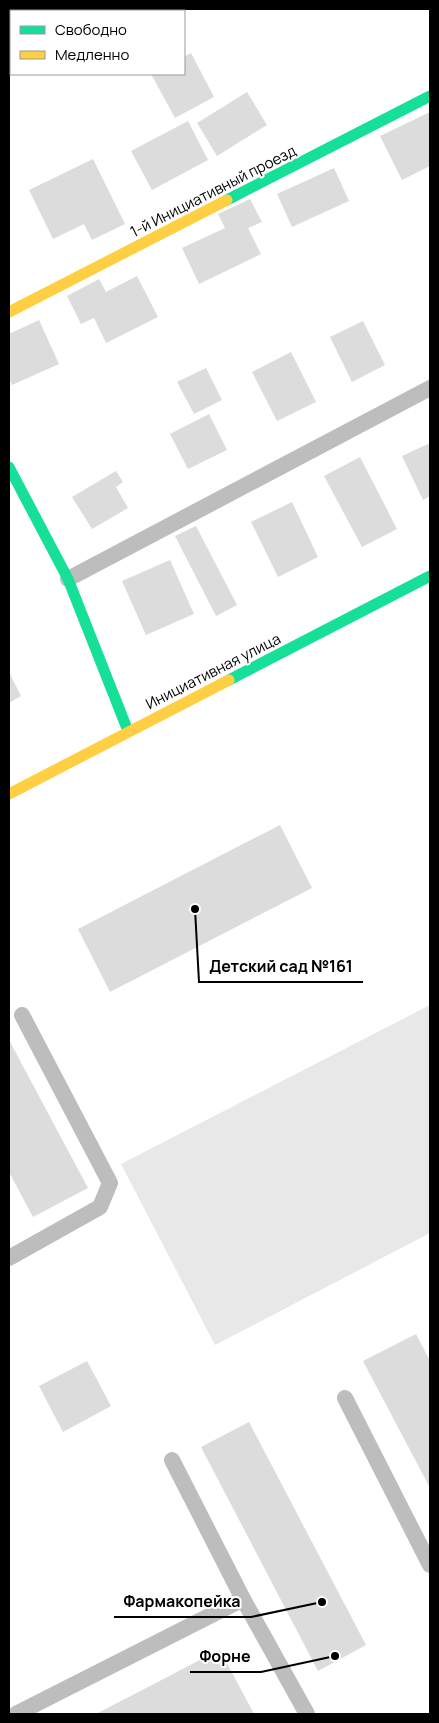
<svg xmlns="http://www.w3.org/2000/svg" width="439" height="1723" font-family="Manrope,sans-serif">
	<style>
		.green { fill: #e8e8e8 }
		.building { fill: #dcdcdc }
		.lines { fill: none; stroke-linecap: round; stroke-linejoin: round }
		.lane { stroke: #bdbdbd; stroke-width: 16 }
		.fast { stroke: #16e098; stroke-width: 11 }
		.slow { stroke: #ffcf43; stroke-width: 11 }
		.labels { text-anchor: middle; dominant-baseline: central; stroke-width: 4; stroke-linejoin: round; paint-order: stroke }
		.street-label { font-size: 15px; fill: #000; stroke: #fff }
		.leader { fill: none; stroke: #000; stroke-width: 2 }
		.callout-dot { fill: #000; stroke: #fff; stroke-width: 2 }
		.callout-label { font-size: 16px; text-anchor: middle; font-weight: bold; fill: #000; stroke: #fff; stroke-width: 4; stroke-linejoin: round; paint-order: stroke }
	</style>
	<rect width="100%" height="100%" fill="#fff"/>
	<path class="green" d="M430,1005V1233L215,1345L121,1164Z"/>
	<g class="building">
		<path d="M66,9H96L97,11H61Z"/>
		<path d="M101,9H131L132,11H102Z"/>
		<path d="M191,53L214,97L175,118L151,74H184V57Z"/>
		<path d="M247,92L267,125L217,156L197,123Z"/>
		<path d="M430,112V166L402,180L380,136Z"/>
		<path d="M188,121L208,160L152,190L131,151Z"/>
		<path d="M93,159L125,224L92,240L84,224L53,239L29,190Z"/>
		<path d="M334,168L349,201L292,227L277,194Z"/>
		<path d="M250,199L262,222L248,228L261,254L199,284L182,248L225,228L218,214Z"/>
		<path d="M137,276L158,317L106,343L94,318L81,324L67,296L99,279L106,292Z"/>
		<path d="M39,320L59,364L12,385L9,378V334Z"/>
		<path d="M363,321L385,365L352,382L330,337Z"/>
		<path d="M291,352L316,402L277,421L252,372Z"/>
		<path d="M206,368L222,400L194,414L177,382Z"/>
		<path d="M209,414L227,450L188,469L170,434Z"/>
		<path d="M430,443V496L423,500L402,456Z"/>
		<path d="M360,457L397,529L362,547L324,476Z"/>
		<path d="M116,471L123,482L116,487L128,508L92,529L72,497Z"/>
		<path d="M292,502L318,557L278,577L251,522Z"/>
		<path d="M196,526L237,605L216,616L175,536Z"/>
		<path d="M170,560L194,614L146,635L122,581Z"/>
		<path d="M9,672L21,696L9,703Z"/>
		<path d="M280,825L312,888L110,992L78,929Z"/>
		<path d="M9,1040L88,1188L33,1217L9,1172Z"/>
		<path d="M416,1334L430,1361V1488L363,1361Z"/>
		<path d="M87,1361L111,1406L63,1432L39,1386Z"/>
		<path d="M249,1422L366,1645L318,1671L201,1447Z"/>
		<path d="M220,1650L254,1714H96L198,1661Z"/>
	</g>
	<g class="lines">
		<g class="lane">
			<path d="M68,579L430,388"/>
			<path d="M9,1258L100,1207L110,1183L22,1015"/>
			<path d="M345,1398L430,1565"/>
			<path d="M172,1460L243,1599"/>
			<path d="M16,1714L243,1599L307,1714"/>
		</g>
		<g class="fast">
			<path d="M227,200L430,96"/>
			<path d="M9,467L68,579L128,731"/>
			<path d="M229,680L430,576"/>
		</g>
		<g class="slow">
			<path d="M9,312L227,200"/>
			<path d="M9,794L229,680"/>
		</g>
	</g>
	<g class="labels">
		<g class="street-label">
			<text transform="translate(213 191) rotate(-27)">1-й Инициативный проезд</text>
			<text transform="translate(213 671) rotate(-27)">Инициативная улица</text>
		</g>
	</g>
	<path class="leader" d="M195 909L199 982H363M322 1602L251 1617H114M335 1656L261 1672H190"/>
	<g class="callout-dot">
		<circle cx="195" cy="909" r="5"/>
		<circle cx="322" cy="1602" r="5"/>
		<circle cx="335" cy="1656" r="5"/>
	</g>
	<g class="callout-label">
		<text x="281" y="972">Детский сад №161</text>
		<text x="182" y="1607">Фармакопейка</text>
		<text x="225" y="1662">Форне</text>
	</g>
	<rect width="439" height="1723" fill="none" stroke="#000000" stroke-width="20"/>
	<rect x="10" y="10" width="175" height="65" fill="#ffffff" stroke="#999999"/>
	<rect x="20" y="26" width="25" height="8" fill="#16e098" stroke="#999999"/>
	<text x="55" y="35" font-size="15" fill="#000000">Свободно</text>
	<rect x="20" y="51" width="25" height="8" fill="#ffcf43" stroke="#999999"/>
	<text x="55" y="60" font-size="15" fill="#000000">Медленно</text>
</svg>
